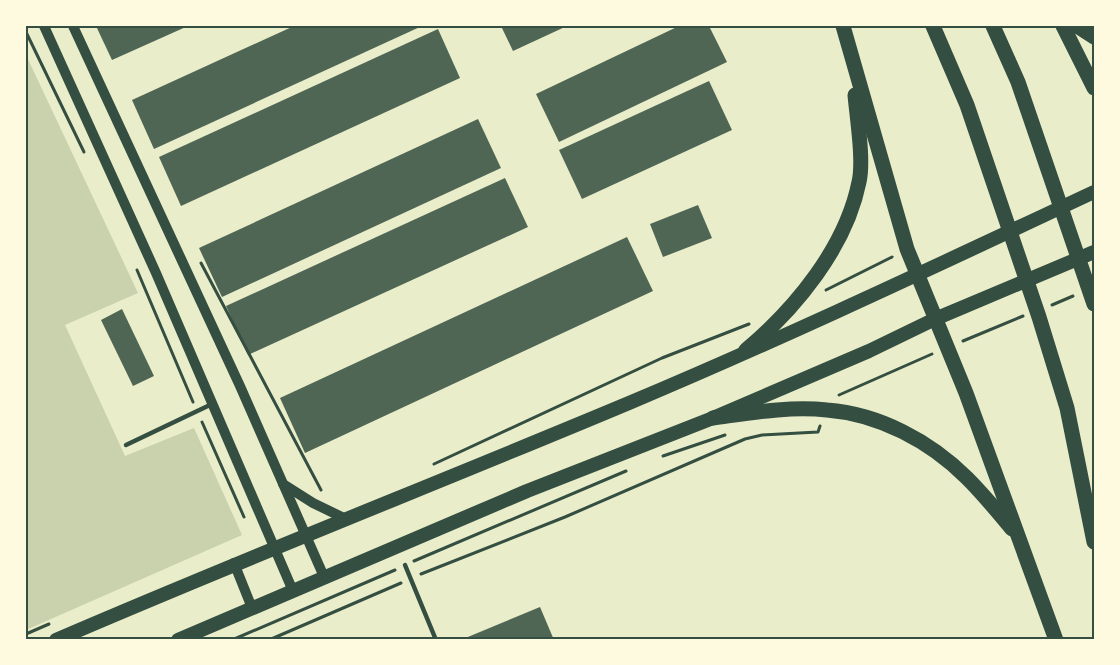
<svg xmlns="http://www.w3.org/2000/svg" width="1120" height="665" font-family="Rubik,sans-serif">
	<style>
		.green { fill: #cad2ad }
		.building { fill: #4f6655 }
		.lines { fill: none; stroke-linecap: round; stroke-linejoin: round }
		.path { stroke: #344e41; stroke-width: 3 }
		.service { stroke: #344e41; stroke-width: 4.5 }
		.tertiary { stroke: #344e41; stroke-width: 10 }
		.primary { stroke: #344e41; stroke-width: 14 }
		.motorway { stroke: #344e41; stroke-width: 15 }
		.neatline { fill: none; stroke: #344e41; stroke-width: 2 }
	</style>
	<rect width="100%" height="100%" fill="#e9edc9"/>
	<path class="green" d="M26,55L138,293L65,325L125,456L194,428L242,535L26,630Z"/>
	<g class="building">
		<path d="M96,26H188L112,60Z"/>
		<path d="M294,26H422L154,149L132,100Z"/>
		<path d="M501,26H567L513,51Z"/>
		<path d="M679,26H709L727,62L559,142L536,94Z"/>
		<path d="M438,29L460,78L181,206L159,157Z"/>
		<path d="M709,81L732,130L582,199L559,150Z"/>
		<path d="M478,119L501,168L222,297L199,248Z"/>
		<path d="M505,178L528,227L248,355L226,306Z"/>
		<path d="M698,205L712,238L663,257L650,224Z"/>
		<path d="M627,237L653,291L305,453L280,398Z"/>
		<path d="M122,309L154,376L133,386L101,320Z"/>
		<path d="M540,607L554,640H463V639Z"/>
	</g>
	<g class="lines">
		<g class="path">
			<path d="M26,32L84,152"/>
			<path d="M201,263L321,490"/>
			<path d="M137,270L193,402"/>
			<path d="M826,290L892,257"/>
			<path d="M1052,305L1073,296"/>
			<path d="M963,341L1023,316"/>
			<path d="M839,395L932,354"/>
			<path d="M202,422L244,517"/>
			<path d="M663,456L725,435"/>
			<path d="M434,464L662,358L749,324"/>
			<path d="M414,561L626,471"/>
			<path d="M421,574L565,517L745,439L762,435L818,432L820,426"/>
			<path d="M26,634L49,624"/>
			<path d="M232,640L395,570"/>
			<path d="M269,640L401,583"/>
		</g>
		<g class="service">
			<path d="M126,445L212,404"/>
			<path d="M405,565L436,640"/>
		</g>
		<g class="tertiary">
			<path d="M44,26L156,273L293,591"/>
			<path d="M73,26L240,386L325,579"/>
			<path d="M283,484L313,503L346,519"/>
			<path d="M234,563L252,608"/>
		</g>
		<g class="primary">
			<path d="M56,640C246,558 438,483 629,403C786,337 940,264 1094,192"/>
			<path d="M178,640L527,491L713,418L869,351L935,319L1094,252"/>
		</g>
		<g class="motorway">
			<path d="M843,26L907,249L966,393L1056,640"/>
			<path d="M933,26L967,105L1039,317L1067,408L1094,542"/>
			<path d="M993,26L1018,82L1094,304"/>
			<path d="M1063,26L1094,88"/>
			<path d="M1077,26L1094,37"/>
			<path d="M746,350C796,308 846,247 859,182C864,161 857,118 855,95"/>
			<path d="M713,418C750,413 789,406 827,410C879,414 930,441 967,478C983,494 998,512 1012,529"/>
		</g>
	</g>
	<rect width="1120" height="665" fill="none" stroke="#fefae0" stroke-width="54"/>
	<rect x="27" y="27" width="1066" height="611" class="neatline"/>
</svg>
